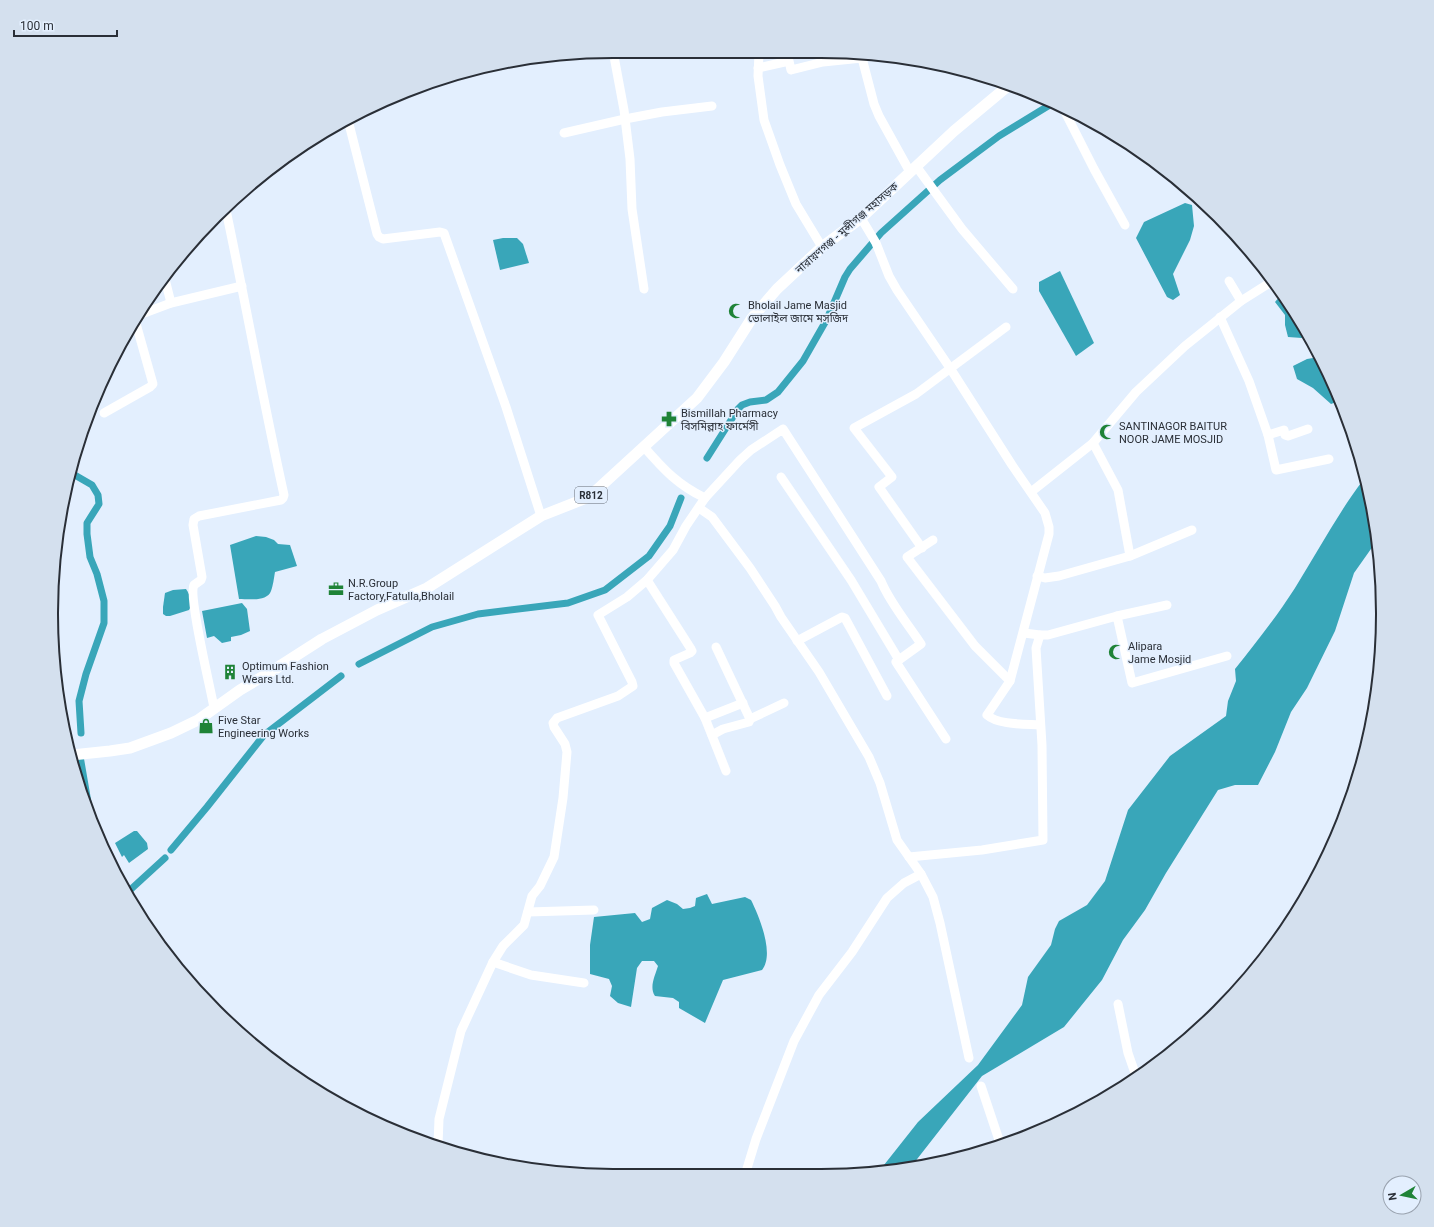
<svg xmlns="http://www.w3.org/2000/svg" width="1434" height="1227" font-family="Roboto,'Noto Sans Bengali',sans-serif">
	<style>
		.water { fill: #39a6b9 }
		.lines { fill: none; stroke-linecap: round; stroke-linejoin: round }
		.canal { stroke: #39a6b9; stroke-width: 7 }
		.minor { stroke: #fff; stroke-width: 9 }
		.major { stroke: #fff; stroke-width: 11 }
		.labels { text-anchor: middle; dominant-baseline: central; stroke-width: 3; stroke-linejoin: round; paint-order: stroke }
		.shield { fill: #e3effe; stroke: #626973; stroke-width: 1 }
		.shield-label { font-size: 10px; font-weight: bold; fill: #2a2f37 }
		.street-label { font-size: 11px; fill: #2a2f37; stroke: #e3effe }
		.poi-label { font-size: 11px; fill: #2a2f37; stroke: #e3effe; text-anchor: start }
		.rim { fill: none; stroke: #2a2f37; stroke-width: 2 }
	</style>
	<rect width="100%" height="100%" fill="#e3effe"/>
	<g class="water">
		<path d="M1185,203L1192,205L1194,226L1190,240L1173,274L1180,295L1173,300L1167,297L1136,238L1144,222Z"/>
		<path d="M503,238H517L523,244L529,263L500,270L493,240Z"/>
		<path d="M1060,271L1094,343L1076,356L1039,291V282Z"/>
		<path d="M1281,295L1298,319L1297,321L1306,333L1302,338L1288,337L1285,325V315L1275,302Z"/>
		<path d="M1319,357L1339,401L1331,404L1313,388L1297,379L1293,366L1307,359Z"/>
		<path d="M1364,479L1378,539L1354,573L1335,631L1307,688L1291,712L1275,752L1258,785H1235L1218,790L1166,873L1145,910L1123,940L1102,980L1064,1027L982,1076L914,1163L880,1170L918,1122L978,1065L1022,1005L1028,977L1051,945L1055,929L1059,921L1087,905L1105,881L1128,810L1170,756L1226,716L1228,701L1236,681L1235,669C1256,643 1277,616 1295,588C1318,551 1338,513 1364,479Z"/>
		<path d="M256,536L266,537L274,540L278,544L290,545L297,566L275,572C274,578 273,586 271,591C267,602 248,599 239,599L230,545Z"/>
		<path d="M186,589C190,594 193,605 189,610L170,616H166L163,614V607L165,593L173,590Z"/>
		<path d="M242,603L247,609L250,631L241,635L231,637V641L222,643L214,636L207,638L202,611Z"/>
		<path d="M134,831H137L147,843L148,849L129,863L124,855L122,857L115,843Z"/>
		<path d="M707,894L712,904L745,897L751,900C759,916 775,954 762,970L723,980L705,1023L679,1008V1002L673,998L655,996C649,987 655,976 658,966L654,961H642L637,968L631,1007L618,1003L610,996L612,986L609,979L590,974V945L594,917L635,913L642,922L650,919L652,908L667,900L677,904L683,909L690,908L695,906L696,898Z"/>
	</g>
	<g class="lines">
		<g class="canal">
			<path d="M707,458L738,409L742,405L750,402L766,400L778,392L803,361L827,319L845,277L850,269L881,233L940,180L999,136L1053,103"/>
			<path d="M73,474L92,485L98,495L99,504L87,523V534L90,557L97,574L104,601V623L86,674L79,701L81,733"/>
			<path d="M359,664L432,627L478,614L568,603L605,590L649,556L670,526L681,498"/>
			<path d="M80,756L90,814"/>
			<path d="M171,850L207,807L264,735L341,676"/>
			<path d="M128,890L129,891L165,858"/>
		</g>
		<g class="minor">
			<path d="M613,51L624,110L630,159L632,209L644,289"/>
			<path d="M759,53L758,76L764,120L780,165L796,204L822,247"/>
			<path d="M758,68L789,61L791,70L823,62L862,58L874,104L879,116L910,172"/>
			<path d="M1062,106L1094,169L1125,225"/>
			<path d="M348,120L377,234L379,237L383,239L440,232L444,233L445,236L506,407L541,516"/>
			<path d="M564,133L625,119L662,112L712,106"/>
			<path d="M916,166L962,229L1013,289"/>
			<path d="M861,218L876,243L889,276L897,290L950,368L1012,465L1045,513L1049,527V534L1010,681L987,715C998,725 1025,724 1040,725"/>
			<path d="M165,279L171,303"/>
			<path d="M1229,281L1241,301"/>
			<path d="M139,315L171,303L242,286"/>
			<path d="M1220,317L1249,381L1268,435L1276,470L1329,459"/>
			<path d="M104,413L150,387L153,384L135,320"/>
			<path d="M1268,435L1284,430L1285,435L1288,436L1308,429"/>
			<path d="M1093,443L1118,490L1130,556"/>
			<path d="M644,447C664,470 678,485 705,498"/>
			<path d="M781,477L851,580L899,660"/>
			<path d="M1031,492L1093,443L1136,392L1185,346L1241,301L1271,282"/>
			<path d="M699,508L712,517L750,568L775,606L781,617L819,672L869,757L880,783L897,840L921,874L933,897L940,923L969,1058"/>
			<path d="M933,540L907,557L975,646L1010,681"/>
			<path d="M922,548L879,487L892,477L854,428L916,394L1006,327"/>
			<path d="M1037,576L1045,578L1059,576L1130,556L1192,530"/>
			<path d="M647,580L691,649L692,651L690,653L674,660V663L705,718L726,771"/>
			<path d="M1117,616L1167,605"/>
			<path d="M1024,633L1040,635H1048L1117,616L1132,683L1227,656"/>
			<path d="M797,641L842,617L845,618L887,696"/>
			<path d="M214,708C211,690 188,596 194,585L201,580L202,577L193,525L194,519L199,516L281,500L283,498L284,495C263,400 246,305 226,210"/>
			<path d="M705,718L743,703"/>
			<path d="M750,719L784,703"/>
			<path d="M712,735L723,729L749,722L750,719L716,647"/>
			<path d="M909,857L982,850L1043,840L1042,745L1036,648L1040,635"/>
			<path d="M528,912L594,910"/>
			<path d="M493,962L531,975L584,983"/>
			<path d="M1118,1004L1128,1053L1136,1076"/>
			<path d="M981,1086L1001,1146"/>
			<path d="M438,1145L439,1119L461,1031L493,962L503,946L524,925L532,896L540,886L554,857L563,798L567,752L565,744L554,727L553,723L557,718L618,696L633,686L632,682L598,615L627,597L647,580L673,550L686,526L705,498L740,460L751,450L783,429L881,581C890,603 908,624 921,644L896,662L946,739"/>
			<path d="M745,1175L756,1139L794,1041L819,995L852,952L887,898L904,883L921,874"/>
		</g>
		<path class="major" d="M72,755L110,751L130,748L171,733L198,720L240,690L272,671L322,639L377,610L427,588L541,516L589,497L697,398L724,362L752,318L777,289L822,247L861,218L954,131L1008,86"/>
	</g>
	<defs>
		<g id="mosque-bare" transform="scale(1.2)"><path d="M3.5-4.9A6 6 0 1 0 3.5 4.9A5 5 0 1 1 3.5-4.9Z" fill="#1f8337" stroke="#e3effe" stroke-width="2.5" paint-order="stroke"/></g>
		<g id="pharmacy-bare" transform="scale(1.2)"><path d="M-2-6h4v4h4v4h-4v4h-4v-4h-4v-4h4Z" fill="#1f8337" stroke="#e3effe" stroke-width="2.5" paint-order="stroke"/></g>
		<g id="office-bare" transform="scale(1.2)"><path d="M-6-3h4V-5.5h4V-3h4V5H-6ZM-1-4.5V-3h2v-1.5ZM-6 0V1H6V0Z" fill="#1f8337" stroke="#e3effe" stroke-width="2.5" paint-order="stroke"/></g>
		<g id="building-bare" transform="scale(1.2)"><path d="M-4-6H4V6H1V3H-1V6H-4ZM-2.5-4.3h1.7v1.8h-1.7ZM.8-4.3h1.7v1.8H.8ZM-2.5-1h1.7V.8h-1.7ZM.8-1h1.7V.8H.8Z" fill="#1f8337" stroke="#e3effe" stroke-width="2.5" paint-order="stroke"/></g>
		<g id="shop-bare" transform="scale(1.2)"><path d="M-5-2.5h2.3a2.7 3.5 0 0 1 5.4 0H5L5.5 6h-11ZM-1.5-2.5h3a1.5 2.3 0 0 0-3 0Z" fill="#1f8337" stroke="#e3effe" stroke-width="2.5" paint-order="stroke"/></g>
	</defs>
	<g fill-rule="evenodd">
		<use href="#mosque-bare" x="736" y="311"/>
		<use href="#pharmacy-bare" x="669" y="419"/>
		<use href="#mosque-bare" x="1107" y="432"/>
		<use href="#office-bare" x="336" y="589"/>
		<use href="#mosque-bare" x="1116" y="652"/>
		<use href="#building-bare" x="230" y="672"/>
		<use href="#shop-bare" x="206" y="726"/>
	</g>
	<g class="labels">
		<rect class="shield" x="575" y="487" width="32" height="16" rx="3"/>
		<g class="shield-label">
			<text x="591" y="495">R812</text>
		</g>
		<g class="street-label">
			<text transform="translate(847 228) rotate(-41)">নারায়ণগঞ্জ - মুন্সীগঞ্জ মহাসড়ক</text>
		</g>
		<g class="poi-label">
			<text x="748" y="305">Bholail Jame Masjid<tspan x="748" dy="13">ভোলাইল জামে মসজিদ</tspan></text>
			<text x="681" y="413">Bismillah Pharmacy<tspan x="681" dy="13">বিসমিল্লাহ ফার্মেসী</tspan></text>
			<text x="1119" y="426">SANTINAGOR BAITUR<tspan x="1119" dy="13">NOOR JAME MOSJID</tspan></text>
			<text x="348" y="583">N.R.Group<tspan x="348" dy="13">Factory,Fatulla,Bholail</tspan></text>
			<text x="1128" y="646">Alipara<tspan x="1128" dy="13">Jame Mosjid</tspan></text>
			<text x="242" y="666">Optimum Fashion<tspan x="242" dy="13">Wears Ltd.</tspan></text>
			<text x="218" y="720">Five Star<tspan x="218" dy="13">Engineering Works</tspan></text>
		</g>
	</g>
	<path d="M0 0H1434V1227H0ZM613 58H821A555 555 0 0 1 1376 613V614A555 555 0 0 1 821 1169H613A555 555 0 0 1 58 614V613A555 555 0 0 1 613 58Z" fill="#d4e0ee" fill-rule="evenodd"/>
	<path class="rim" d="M613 58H821A555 555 0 0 1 1376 613V614A555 555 0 0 1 821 1169H613A555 555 0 0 1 58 614V613A555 555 0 0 1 613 58Z"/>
	<g transform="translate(1402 1195) rotate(261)"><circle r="19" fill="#e3effe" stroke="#99a2ae"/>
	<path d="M0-3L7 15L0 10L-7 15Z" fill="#1f8337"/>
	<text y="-6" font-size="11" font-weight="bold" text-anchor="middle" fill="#2a2f37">N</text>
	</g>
	<path d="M14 30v6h103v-6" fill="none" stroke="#2a2f37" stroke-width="2"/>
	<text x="20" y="30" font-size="12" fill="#2a2f37" stroke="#e3effe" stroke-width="3" paint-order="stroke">100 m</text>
</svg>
